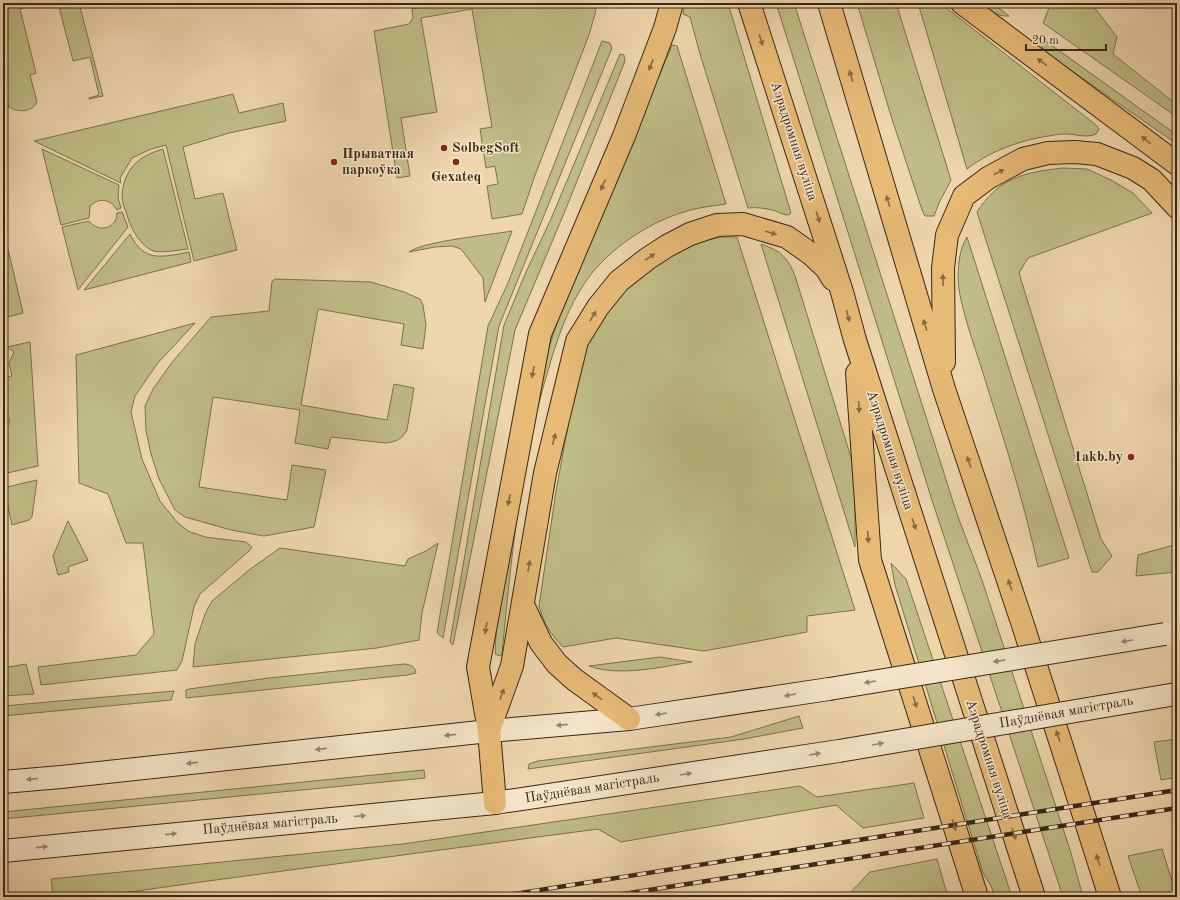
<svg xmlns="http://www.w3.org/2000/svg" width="1180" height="900" font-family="'Old Standard TT',serif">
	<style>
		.green { fill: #bfbc85; stroke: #7c724e }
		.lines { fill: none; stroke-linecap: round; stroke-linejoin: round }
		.secondary-casing { stroke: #392716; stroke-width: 24 }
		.primary-casing { stroke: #392716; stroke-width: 24 }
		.secondary { stroke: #f4e4c9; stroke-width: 22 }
		.primary { stroke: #e7ba76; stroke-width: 22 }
		.rail-casing { stroke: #392716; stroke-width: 4.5 }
		.rail { stroke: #f4e4c9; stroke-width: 3; stroke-dasharray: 9; stroke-linecap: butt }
		.secondary-bridge-casing { stroke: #392716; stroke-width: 24; stroke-linecap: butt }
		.secondary-bridge { stroke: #f4e4c9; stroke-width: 22 }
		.oneway { fill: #876941 }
		.oneway2 { fill: #968670 }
		.poi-dot { fill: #8f2418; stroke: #f4e4c9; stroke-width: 1.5 }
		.labels { text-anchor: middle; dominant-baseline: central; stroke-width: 3; stroke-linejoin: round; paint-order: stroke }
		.street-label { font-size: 14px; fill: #392716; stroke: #f4e4c9 }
		.poi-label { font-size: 14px; font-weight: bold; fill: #392716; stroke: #f4e4c9; text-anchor: start }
	</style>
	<rect width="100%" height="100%" fill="#eed5ac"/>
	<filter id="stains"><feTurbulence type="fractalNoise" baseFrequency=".005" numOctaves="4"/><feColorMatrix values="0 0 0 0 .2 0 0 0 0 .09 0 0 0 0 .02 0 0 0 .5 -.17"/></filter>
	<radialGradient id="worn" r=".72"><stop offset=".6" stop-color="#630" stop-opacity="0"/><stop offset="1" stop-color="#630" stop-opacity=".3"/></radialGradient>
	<g class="green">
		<path d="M3,3H42L20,9L36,73L30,75L37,102C33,112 18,113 9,107L3,83Z"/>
		<path d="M58,3H79L103,96L89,99V98L99,95L90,57L73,61Z"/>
		<path d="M444,3H597L595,14L589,35L534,178L522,214L492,219L487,186L498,184L495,166L486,168L480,129L492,127L472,9L421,18L437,112L401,118L410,176L397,178L374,31L409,24L413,18L412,9Z"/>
		<path d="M685,3H728L791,213L788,215C782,215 778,211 772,210C764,208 755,207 748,208L700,54L690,17L683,14Z"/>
		<path d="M776,3H794L957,514L982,580L1071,853L1083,897H1063L931,497Z"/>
		<path d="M857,3H896L951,180L939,203L934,216H925L922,210L892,119Z"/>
		<path d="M918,3H940L1096,125L1099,129L1096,134C1086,139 1074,133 1062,134C1028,138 994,148 967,169Z"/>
		<path d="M981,3H992L1009,16C997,17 990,10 981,3Z"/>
		<path d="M1051,3H1091L1117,37L1113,54L1177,105V117L1043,23Z"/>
		<path d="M1040,37L1177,135V144L1043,51Z"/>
		<path d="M602,41L610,43L612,48L499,326L443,638L437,633L488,326L508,283Z"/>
		<path d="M672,45L677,46L726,204C713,206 700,207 687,211C652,221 616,244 592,273C569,302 557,339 547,374C520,465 511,560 502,654L500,656L495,654C496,618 503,582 509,546C518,482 528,416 547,354C565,295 590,238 615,181C635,136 653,91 672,45Z"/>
		<path d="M620,54L624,55L625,61L565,211L515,330L453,645L450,642L504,325L526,272L551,219Z"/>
		<path d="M233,94L239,113L283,103L286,121L229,133L183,147L195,199L223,193L237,250L194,261L166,145L151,149L132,158L120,178L121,183L34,141Z"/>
		<path d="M42,149L119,185L118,198L121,208L117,210C110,199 100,197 90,206L89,218L61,225Z"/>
		<path d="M163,149L188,249C179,250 158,254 151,250C139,243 132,230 128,218C126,211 122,203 122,197C123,170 138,156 163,149Z"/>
		<path d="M1062,168L1087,169L1111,180L1133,193L1152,213L1028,258L1019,273L1101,539L1112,556L1098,572H1092L977,212C1000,177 1023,173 1062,168Z"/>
		<path d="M122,212L128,227L78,290L62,227L89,221C98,233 117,229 117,213Z"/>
		<path d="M512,231L485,302L483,278L461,249L452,246L435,247L409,252C424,241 490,235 512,231Z"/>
		<path d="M130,234C144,263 162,257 189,252L191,262L84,290Z"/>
		<path d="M723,237H737L855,610L807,616V632L704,651L616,638L563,647C551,635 543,622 539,606L556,491L580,361L588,342L622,289L681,249L706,240Z"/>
		<path d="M967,237L1069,558L1038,567C1025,506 1006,446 987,386C978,355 965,323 959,290C957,275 958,250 967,237Z"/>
		<path d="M761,244C782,251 789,259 796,279L853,464L855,479V547Z"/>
		<path d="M8,249L23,313L3,318V250Z"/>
		<path d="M275,279L371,282L404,292L420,299L423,305L426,325L423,349L401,345L404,324L318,309L301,405L387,420L394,384L414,388L407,430C402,439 396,442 386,443L331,437L328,449L295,443L300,410L213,397L199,487L287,500L292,465L326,470L314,527L264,536L231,530L185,517L175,510L159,479L151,454L146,431L145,406L153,389L173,361L211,317L269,311L272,281Z"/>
		<path d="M195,323L157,364L135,396L131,412L142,459L160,501L177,522L188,531L205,537L246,542L252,547L249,551L200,594L194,607L182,661L177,670L41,685L38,667L136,655L154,634L143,543H126L108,494L79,483L76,355Z"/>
		<path d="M30,342L38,466L3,474V429L7,428L10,420L3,415V378L12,376L9,363L14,352L7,347Z"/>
		<path d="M37,480L32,517L29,520L12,525L7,502L3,503V488Z"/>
		<path d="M68,521L88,560L68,567L69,572L58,575L53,556Z"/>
		<path d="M438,543L422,613L419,640L377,648L193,667L195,644L205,614L212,601L249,570L280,548L405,566L408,559L426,551Z"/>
		<path d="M1177,544V572L1136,576L1138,555Z"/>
		<path d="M891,563L906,579L1012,897H995L991,886L983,873L895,585Z"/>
		<path d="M660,657L692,662C660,667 620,677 589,666Z"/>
		<path d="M26,664L34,694L3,696V668Z"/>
		<path d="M404,664C411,665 415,666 416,673L407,675L186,698V690L189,689L269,678Z"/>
		<path d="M174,691L171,700L3,716V706Z"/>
		<path d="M799,716L803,728L744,739L528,769L529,764L538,761L731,737Z"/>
		<path d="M1177,739V777L1161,780L1154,742Z"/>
		<path d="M424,770L425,778L3,819V812Z"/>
		<path d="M914,783L924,818L863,828L836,805L621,842L598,829L208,881L94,897H17L53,894L51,879L403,844L800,786L817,797Z"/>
		<path d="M1162,849L1177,897H1142L1128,856Z"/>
		<path d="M937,859L948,897H828L850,893L870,872Z"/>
	</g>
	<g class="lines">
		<g class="secondary-casing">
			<g id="secondary">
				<path d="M3,782L61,777L489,731L629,719L829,689"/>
				<path d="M3,851L495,803L839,751"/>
			</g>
		</g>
		<g class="primary-casing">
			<g id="primary">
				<path d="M749,3L842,292L855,340L1034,897"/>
				<path d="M829,3L944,389L1022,622L1110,897"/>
				<path d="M962,3L1177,164"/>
				<path d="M944,362L943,268L947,235L964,196L988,178L1023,159L1048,153L1075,152L1097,154L1133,168L1152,180L1177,207"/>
				<path d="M857,373L870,560L977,897"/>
				<path d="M523,605L541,643L557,664L575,680L629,719"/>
				<path d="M489,730L512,666L545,473L577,341L598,307L619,281L647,259L667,246L690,234L717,225L743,224L787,237L811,254L826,268L833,279"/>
				<path d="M495,803L489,731L478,667L540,334L624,136L665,28L672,3"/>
			</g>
		</g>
		<use href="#secondary" class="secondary"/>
		<use href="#primary" class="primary"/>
		<g class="rail-casing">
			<g id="rail">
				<path d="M471,897L500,894"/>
				<path d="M495,897L1177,790"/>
				<path d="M604,897L1177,808"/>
			</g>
		</g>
		<use href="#rail" class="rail"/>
		<g class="secondary-bridge-casing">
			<g id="secondary-bridge">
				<path d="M829,689L1165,634"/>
				<path d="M839,751L1176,694"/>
			</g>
		</g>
		<use href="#secondary-bridge" class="secondary-bridge"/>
	</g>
	<defs><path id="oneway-solid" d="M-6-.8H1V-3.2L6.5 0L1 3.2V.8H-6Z"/></defs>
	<g class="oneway">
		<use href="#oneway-solid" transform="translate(761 40) rotate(72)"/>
		<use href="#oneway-solid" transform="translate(1042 62) rotate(-143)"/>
		<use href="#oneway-solid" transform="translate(651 65) rotate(111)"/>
		<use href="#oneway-solid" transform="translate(851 76) rotate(-107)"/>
		<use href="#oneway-solid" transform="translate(1146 140) rotate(-143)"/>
		<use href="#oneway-solid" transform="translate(999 172) rotate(-28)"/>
		<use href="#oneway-solid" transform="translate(603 185) rotate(113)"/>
		<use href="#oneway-solid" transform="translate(888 201) rotate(-107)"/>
		<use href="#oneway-solid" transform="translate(818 217) rotate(72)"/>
		<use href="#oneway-solid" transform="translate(771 233) rotate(16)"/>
		<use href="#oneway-solid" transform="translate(650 257) rotate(-34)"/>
		<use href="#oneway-solid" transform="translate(943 280) rotate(-91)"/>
		<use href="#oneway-solid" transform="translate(593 316) rotate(-59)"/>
		<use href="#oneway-solid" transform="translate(848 316) rotate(75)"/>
		<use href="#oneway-solid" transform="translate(925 325) rotate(-107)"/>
		<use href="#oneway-solid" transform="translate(533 372) rotate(100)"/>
		<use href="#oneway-solid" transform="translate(859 407) rotate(86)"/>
		<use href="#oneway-solid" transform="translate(554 439) rotate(-76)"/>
		<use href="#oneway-solid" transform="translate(969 462) rotate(-108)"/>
		<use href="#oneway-solid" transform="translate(509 500) rotate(100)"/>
		<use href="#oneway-solid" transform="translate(914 524) rotate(72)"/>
		<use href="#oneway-solid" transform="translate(868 537) rotate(86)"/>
		<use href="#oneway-solid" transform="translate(529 566) rotate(-80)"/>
		<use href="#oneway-solid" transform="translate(1010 585) rotate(-108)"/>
		<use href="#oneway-solid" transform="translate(486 628) rotate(100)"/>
		<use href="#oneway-solid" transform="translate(502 694) rotate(-70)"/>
		<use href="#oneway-solid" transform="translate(597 696) rotate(-144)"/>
		<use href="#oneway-solid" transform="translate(915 702) rotate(72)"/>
		<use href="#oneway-solid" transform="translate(1058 736) rotate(-108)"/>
		<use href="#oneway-solid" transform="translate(954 825) rotate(72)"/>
		<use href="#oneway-solid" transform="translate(1014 834) rotate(72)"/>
		<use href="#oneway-solid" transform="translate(1098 860) rotate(-108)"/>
	</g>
	<g class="oneway2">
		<use href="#oneway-solid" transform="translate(1127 641) rotate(171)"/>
		<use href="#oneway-solid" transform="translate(999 661) rotate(171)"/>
		<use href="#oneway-solid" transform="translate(870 682) rotate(171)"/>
		<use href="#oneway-solid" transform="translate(790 695) rotate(171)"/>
		<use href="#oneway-solid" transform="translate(661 714) rotate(171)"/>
		<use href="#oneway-solid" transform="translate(562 725) rotate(175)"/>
		<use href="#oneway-solid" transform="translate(450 735) rotate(174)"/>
		<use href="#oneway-solid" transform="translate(878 744) rotate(-10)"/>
		<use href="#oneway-solid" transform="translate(321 749) rotate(174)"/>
		<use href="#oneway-solid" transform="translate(815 754) rotate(-9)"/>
		<use href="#oneway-solid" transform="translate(192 763) rotate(174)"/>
		<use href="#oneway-solid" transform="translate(686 774) rotate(-9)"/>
		<use href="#oneway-solid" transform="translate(32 779) rotate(175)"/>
		<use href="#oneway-solid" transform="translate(360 816) rotate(-5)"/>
		<use href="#oneway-solid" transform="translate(171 834) rotate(-6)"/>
		<use href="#oneway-solid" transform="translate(42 847) rotate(-6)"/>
	</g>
	<g class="poi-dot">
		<circle cx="444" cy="148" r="4"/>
		<circle cx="334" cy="162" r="4"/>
		<circle cx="456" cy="162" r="4"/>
		<circle cx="1131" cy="457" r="4"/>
	</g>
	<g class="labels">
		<g class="street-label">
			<text transform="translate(794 141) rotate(72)">Аэрадромная вуліца</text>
			<text transform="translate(890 450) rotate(72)">Аэрадромная вуліца</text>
			<text transform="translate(1066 712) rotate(-10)">Паўднёвая магістраль</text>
			<text transform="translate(989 759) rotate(72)">Аэрадромная вуліца</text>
			<text transform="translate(592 788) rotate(-9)">Паўднёвая магістраль</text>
			<text transform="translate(270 824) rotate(-5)">Паўднёвая магістраль</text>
		</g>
		<g class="poi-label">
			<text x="452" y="148">SolbegSoft</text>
			<text x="342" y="154">Прыватная<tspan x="342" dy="16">паркоўка</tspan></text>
			<text x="456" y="177" text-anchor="middle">Gexateq</text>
			<text x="1123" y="457" text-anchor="end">1akb.by</text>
		</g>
	</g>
	<rect width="1180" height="900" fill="none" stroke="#eed5ac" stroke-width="16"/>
	<rect x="4" y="4" width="1172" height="892" fill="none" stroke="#392716" stroke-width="2"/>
	<rect x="8" y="8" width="1164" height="884" fill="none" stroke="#392716"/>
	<path d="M1026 44v6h80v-6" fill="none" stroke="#392716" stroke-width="2"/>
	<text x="1032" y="44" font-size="12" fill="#392716" stroke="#f4e4c9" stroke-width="3" paint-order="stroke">20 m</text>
	<rect width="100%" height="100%" filter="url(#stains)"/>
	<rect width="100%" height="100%" fill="url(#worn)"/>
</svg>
